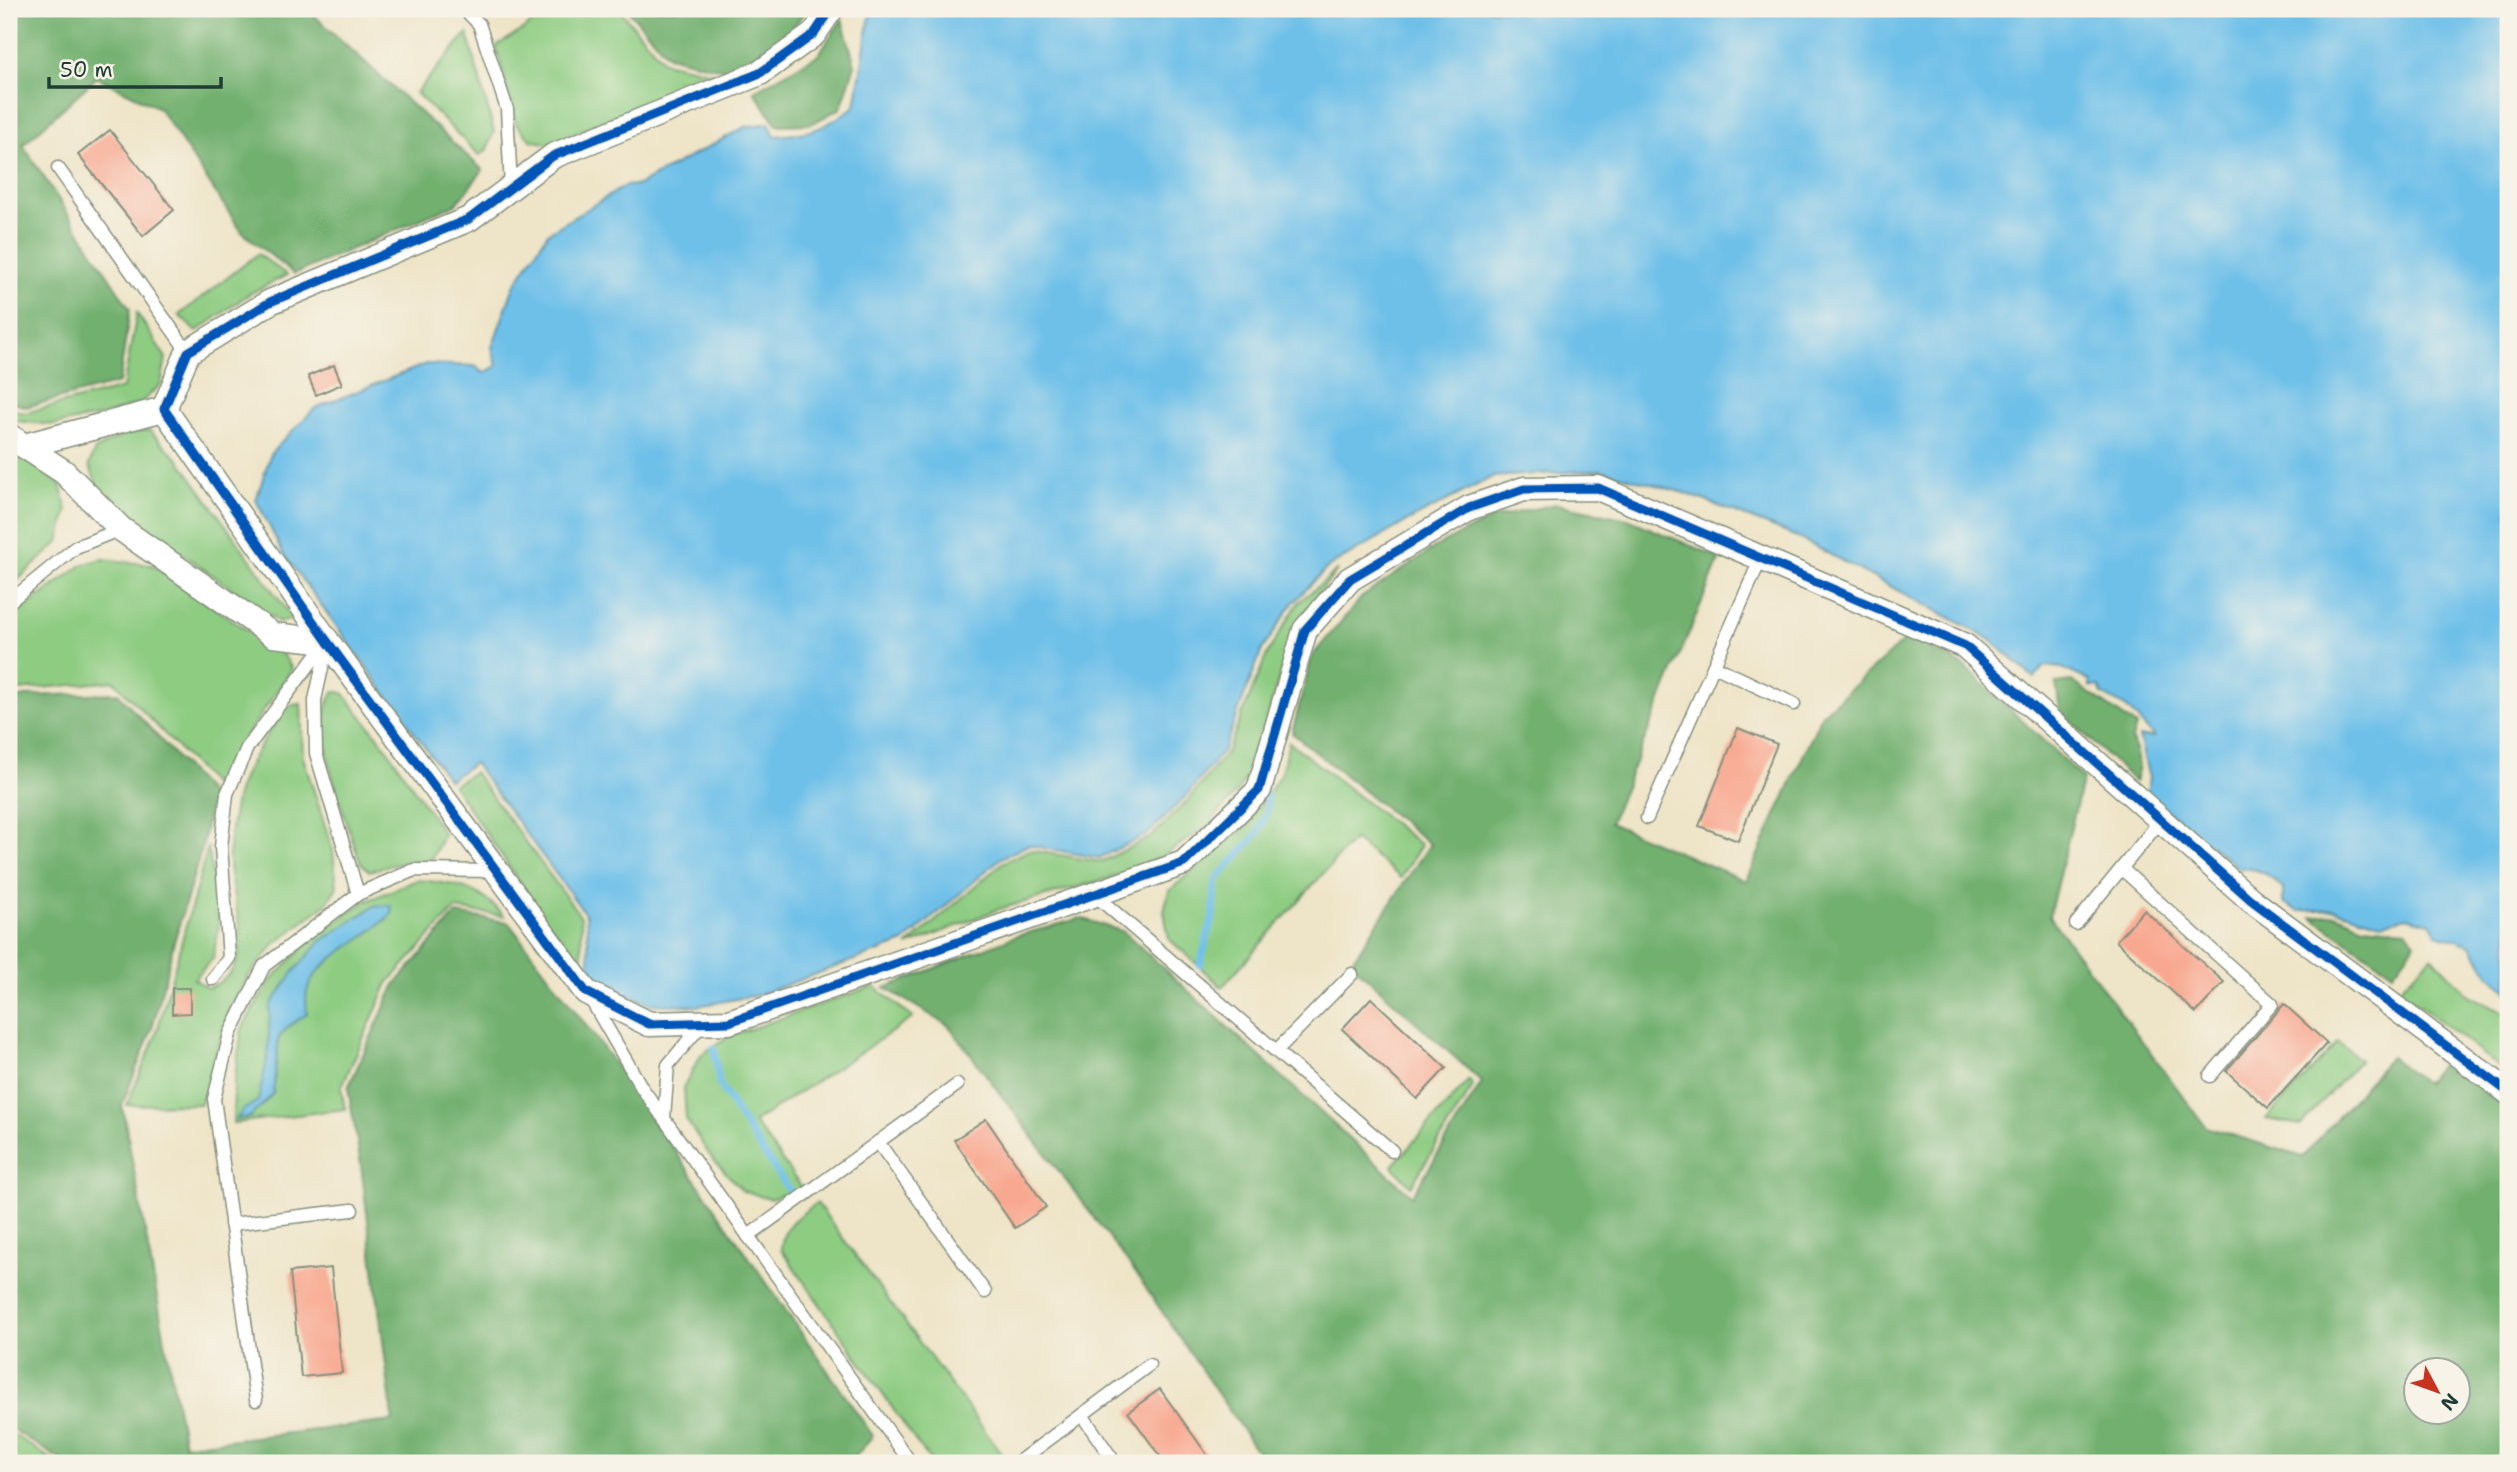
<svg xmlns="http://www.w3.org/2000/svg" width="2517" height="1472" font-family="'Shantell Sans',sans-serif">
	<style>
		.green { fill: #8ecc82; stroke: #56845b; stroke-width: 2 }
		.forest { fill: #72b070; stroke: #487652; stroke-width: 2; fill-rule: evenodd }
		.water { fill: #6ec0e9; stroke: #467e8e; stroke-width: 2 }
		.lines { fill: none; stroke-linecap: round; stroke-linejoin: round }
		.stream { stroke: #6ec0e9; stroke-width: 7 }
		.building { fill: #f8a890 }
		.lane-casing { stroke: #86907e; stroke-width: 15 }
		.street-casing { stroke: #86907e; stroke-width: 27 }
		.lane { stroke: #fff; stroke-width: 12 }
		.street { stroke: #fff; stroke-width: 24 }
		.cycleway-casing { stroke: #f7f3e8; stroke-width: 13 }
		.cycleway { stroke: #0057b8; stroke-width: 9 }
	</style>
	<rect width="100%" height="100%" fill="#f7f3e8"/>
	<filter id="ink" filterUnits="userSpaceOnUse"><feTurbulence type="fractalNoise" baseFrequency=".0143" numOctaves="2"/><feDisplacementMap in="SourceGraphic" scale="14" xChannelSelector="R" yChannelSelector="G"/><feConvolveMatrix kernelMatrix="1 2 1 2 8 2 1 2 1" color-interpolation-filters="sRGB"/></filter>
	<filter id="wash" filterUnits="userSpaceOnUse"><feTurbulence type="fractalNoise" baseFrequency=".00686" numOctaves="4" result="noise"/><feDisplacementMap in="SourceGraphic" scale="28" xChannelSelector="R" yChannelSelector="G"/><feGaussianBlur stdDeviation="1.57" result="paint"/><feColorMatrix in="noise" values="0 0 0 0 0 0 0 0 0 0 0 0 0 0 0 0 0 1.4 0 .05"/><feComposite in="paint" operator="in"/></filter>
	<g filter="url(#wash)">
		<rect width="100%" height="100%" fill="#eee4c7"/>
		<g class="green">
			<path d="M546,9H619L664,62L718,74L548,144L531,140L516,124L496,46L526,28Z"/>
			<path d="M467,33L494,132L486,151L479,155L416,93Z"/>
			<path d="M258,254L287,275L249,294L196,332L179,315Z"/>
			<path d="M137,313L166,358L161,384L141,403L101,416L53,425L9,420V408L25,413L123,388Z"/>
			<path d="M149,430L179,460L293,619L279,622L119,509L99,489L89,465L95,450L124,434Z"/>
			<path d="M9,449L60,484L67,510L59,542L9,588Z"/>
			<path d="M102,559L152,565L283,655L292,669L224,768L217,789L114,681L9,691V619L82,565Z"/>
			<path d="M1338,570L1307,608L1289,642L1254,764L1237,792L1206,827L1160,858L1110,878L996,910L907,946L1002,863L1029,850L1101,862L1151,837L1189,799L1227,752L1268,652L1299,602Z"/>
			<path d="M334,691L343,693L381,740L444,834L431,860L406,862L369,871L360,862C347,821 307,728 334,691Z"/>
			<path d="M301,704L303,757L333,851L337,887L327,903L276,943L249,975L228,1013L201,1104L127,1105L156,1035L208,846L219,924L213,958L194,979L208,988C263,967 231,905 229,864C228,847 231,827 234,810C239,772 266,737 287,706Z"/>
			<path d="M1289,742L1421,845L1401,878L1354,839L1222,987L1169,939L1164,911L1169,891L1246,826L1281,774Z"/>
			<path d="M474,772L581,917L582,961L563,945L453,785Z"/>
			<path d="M417,880C454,883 480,887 504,916L455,909L388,983L341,1088L345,1109L233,1123L234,1083L242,1028L270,981L312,939L364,902Z"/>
			<path d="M2432,956L2468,995L2505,1013L2508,1018V1074L2399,989Z"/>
			<path d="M874,986L913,1018L754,1122L802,1188L771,1199L743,1191L711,1157L686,1119L684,1086L701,1055L727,1037Z"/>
			<path d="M2338,1042L2360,1060L2301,1125L2266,1119Z"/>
			<path d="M1469,1080L1473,1086L1411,1186L1392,1166Z"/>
			<path d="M817,1203L1004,1457L991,1463H934L924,1453L781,1249C783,1224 797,1217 817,1203Z"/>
			<path d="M9,1432L57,1463H9Z"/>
		</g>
		<g class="forest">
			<path d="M9,9H307L483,170L456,204L294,274L242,232L159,108L97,77L23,145L130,309L119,383L26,407L9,401Z"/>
			<path d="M627,9H807L782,42L730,71L668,56Z"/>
			<path d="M842,19L855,65L841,108L811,124L777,125L754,91L818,55Z"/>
			<path d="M1556,504L1628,519L1720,558L1610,823L1746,881L1822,714L1908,637L1963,665L2083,778L2049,916L2206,1127L2303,1157L2390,1057L2425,1083L2444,1061L2508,1110V1463H1265L1135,1272L949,1026L885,988L1016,936L1081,918L1124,932L1412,1196L1482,1082L1351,963L1430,844L1292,733L1312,656L1362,597L1438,545L1493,518ZM2458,1370V1412H2416V1370Z"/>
			<path d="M2072,681L2136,726L2132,739L2139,766L2135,782L2060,711L2056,683Z"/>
			<path d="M118,693L211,795L203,844L174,942L152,1029L122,1105L184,1445L393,1421L361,1165L348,1088L394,986L456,914L508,922L607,1053L873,1436L850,1463H66L9,1427V700L25,696Z"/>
			<path d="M2335,914L2364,926L2406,930L2416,943L2393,973L2312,917Z"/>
		</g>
		<g class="water">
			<path d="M871,9H2508V992L2489,974L2471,945L2437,934L2430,923L2407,917L2381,923L2335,909L2298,911L2283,902V889C2267,873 2262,869 2239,868L2147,795L2149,778L2139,737H2154L2127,708L2102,694L2099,687H2090V681L2062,668L2044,666L2034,678L1990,639L1795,536L1688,494L1601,470L1492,477L1406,522L1327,568L1293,603L1262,650L1223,751L1185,797L1148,834L1099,858L1028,845L1001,858L904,942L758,995L698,1006L650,1004L611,988L590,969L586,915L474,763L449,780L283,553L256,500L271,453L315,408L426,364L475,366L484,373L497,366L492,347L514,286L548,233L625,186L638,185L745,127L769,123L775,136C814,133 823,129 855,106Z"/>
			<path d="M376,905L391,906L392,913C373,936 312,961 307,991C305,998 307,1007 307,1014L289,1026L279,1037L273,1094L250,1117L237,1119L243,1110L258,1101L268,1056L270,1006L296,969L321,941Z"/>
		</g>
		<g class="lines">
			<g class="stream">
				<path d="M1200,965L1213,916L1216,880L1258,833L1268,809L1266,794"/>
				<path d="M714,1048L719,1083L737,1113L790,1192"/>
			</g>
		</g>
		<g id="blocks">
			<g class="building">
				<path d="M110,130L174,210L143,236L78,155Z"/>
				<path d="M334,365L342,384L316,395L308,376Z"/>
				<path d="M1738,728L1777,744L1738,841L1699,826Z"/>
				<path d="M2144,910L2224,982L2196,1013L2116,941Z"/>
				<path d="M172,988H190V1013L172,1014Z"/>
				<path d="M1371,998L1446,1068L1417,1099L1342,1029Z"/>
				<path d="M2284,1004L2327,1043L2268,1108L2226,1071Z"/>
				<path d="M986,1119L1046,1207L1015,1228L954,1140Z"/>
				<path d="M331,1268L342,1373L301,1377L290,1272Z"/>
				<path d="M1160,1389L1213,1463H1165L1128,1412Z"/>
			</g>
		</g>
	</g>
	<g filter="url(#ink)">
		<use href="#blocks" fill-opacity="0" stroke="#86907e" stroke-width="2"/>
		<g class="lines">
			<g class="lane-casing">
				<g id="lane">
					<path d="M464,9L479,24L507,109L511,188"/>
					<path d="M58,168L188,352"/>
					<path d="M9,602L76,547L121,529"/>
					<path d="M327,645L315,700L316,753L358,894"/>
					<path d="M1714,666L1794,704"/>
					<path d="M1647,818L1761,558"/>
					<path d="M2122,869L2272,1004L2210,1076"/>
					<path d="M1096,896L1392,1151"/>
					<path d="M2076,924L2161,820"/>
					<path d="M213,979L229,958L221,847L227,794L247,748L327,641"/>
					<path d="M590,998L642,1088L911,1463"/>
					<path d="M1276,1051L1352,974"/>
					<path d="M664,1118L668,1065L703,1023"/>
					<path d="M878,1142L985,1292"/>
					<path d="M231,1224L352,1210"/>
					<path d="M748,1236L957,1085"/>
					<path d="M256,1400L214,1099L230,1034L264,966L358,894L414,870L496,871"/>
					<path d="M1082,1415L1115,1463"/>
					<path d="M1017,1463L1149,1365"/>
				</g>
			</g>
			<g class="street-casing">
				<g id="street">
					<path d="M831,9L814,34L760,73L553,156L469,219L270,302L188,352L164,409L327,641L586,992L649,1024L729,1022L1184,863L1259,790L1305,630L1350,579L1469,508L1524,489L1598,488L1965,646L2251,900L2508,1092"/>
					<path d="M9,436L64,472L121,529L273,635L327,641"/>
					<path d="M24,446L164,409"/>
				</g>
			</g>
			<use href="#lane" class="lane"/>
			<use href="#street" class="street"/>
			<g class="cycleway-casing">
				<path id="cycleway" d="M831,9L814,34L760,73L553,156L469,219L270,302L188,352L164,409L327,641L586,992L649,1024L729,1022L1184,863L1259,790L1305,630L1350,579L1469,508L1524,489L1598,488L1965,646L2251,900L2508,1092"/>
			</g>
			<use href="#cycleway" class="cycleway"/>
		</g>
	</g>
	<rect width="2517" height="1472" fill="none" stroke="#f7f3e8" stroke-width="35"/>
	<g transform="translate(2437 1391) rotate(131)"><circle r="33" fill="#f7f3e8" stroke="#a1aaa0" stroke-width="2"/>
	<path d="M0-5L12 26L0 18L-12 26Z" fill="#c8321e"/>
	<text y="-10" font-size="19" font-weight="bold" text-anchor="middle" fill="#1f3d34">N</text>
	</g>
	<path d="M49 77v10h172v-10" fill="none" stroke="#1f3d34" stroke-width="3.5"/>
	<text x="60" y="77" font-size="21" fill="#1f3d34" stroke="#f7f3e8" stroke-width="5" paint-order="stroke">50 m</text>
</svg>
